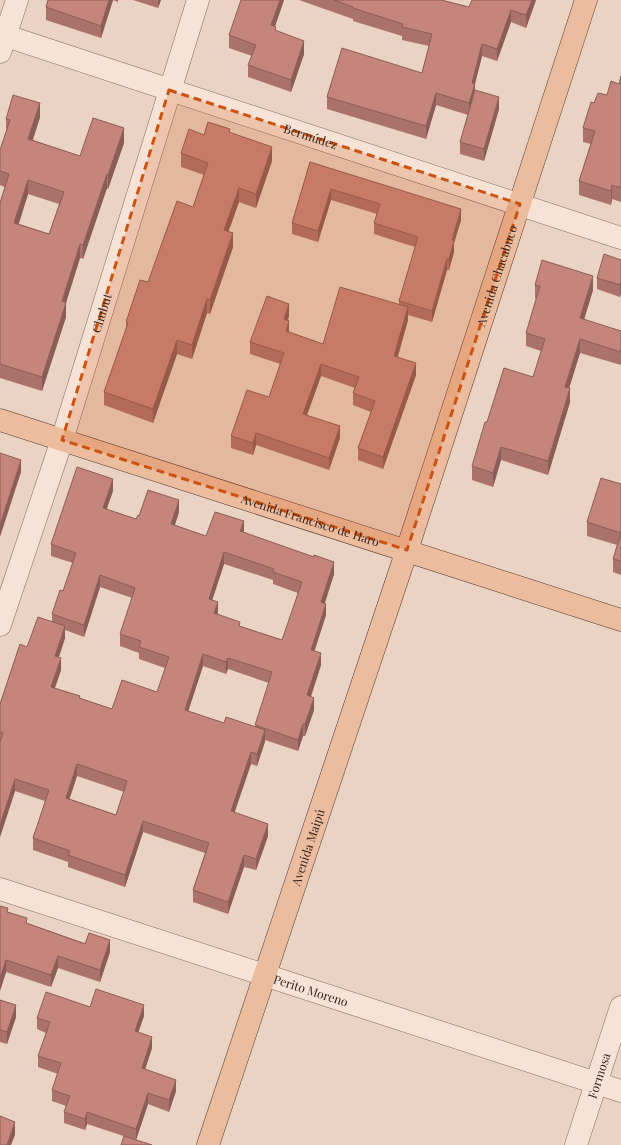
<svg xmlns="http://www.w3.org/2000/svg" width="621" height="1145" font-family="'Playfair Display',serif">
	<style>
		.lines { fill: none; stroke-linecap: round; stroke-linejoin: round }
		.minor-casing { stroke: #83655b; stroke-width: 23 }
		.major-casing { stroke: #51352f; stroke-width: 23 }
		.minor { stroke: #f6e3d5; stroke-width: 22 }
		.major { stroke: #ebbc9d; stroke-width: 22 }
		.wall { fill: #aa726b; fill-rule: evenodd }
		.shaded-wall { fill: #8b5d57 }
		.building { fill: #c6857c; stroke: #8b5d57; fill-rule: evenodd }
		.marked { fill: #cd510f; fill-opacity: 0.2; stroke: #cd510f; stroke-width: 3; stroke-dasharray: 8 5; stroke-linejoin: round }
		.labels { text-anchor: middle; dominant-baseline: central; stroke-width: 4; stroke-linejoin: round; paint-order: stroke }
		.street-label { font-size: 12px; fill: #34221e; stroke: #f2e0d2 }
	</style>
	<rect width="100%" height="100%" fill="#ead3c3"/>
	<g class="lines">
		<g class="minor-casing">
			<g id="minor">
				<path id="s1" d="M0,34L621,238"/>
				<path d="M0,52L17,0"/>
				<path id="s2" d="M0,625L62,440L198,0"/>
				<path id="s3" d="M0,889L621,1091"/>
				<path id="s4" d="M576,1145L621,1007"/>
			</g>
		</g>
		<g class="major-casing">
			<g id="major">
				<path id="s5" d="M0,420L621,620"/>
				<path id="s6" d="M208,1145L407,550L586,0"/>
			</g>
		</g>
		<use href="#minor" class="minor"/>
		<use href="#major" class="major"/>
	</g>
	<g class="wall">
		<path d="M48,0H118V2L113,0L101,38L46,20V7Z"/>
		<path d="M133,0H161L158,8Z"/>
		<path d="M284,0L275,26L276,31L304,54L291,92L248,77V65L252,56L229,48V35Z"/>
		<path d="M299,0H441L469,7L536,0L526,28L511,22L497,61L482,56L475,84V92L499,109L484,161L460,154V142L468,115L436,105L426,139L327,109V97L422,73L429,46L402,40V36L353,21V19Z"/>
		<path d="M621,76V202L612,199L611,205L579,195V181L591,144L583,142V128L594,103L607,95L619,84Z"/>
		<path d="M40,117L33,140L80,156L124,143L108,189L107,188L83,259L80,258L66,303V317L42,391L0,378V203L5,187L0,185V150L6,133V119ZM28,194L59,204L49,234L19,224Z"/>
		<path d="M230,133L272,161L256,208L239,202L228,232L233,247L210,314L207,313L192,359L177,354L153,423L104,405V392L126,330V322L193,207L204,175L181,167V153L204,135Z"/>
		<path d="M310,162L461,220L454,243V252L449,270H447L432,322L408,315V320L398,357L416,375L383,469L358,460V448L371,412L353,405V393L355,388L321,376L307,415L340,438L329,470L256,445L253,455L231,448V436L269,397L280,364L250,354V342L289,316L288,320L289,332L323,344L399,305V301L415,247L374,234V223L377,214L331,200L318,242L292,234V223Z"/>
		<path d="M621,260V293L620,297L597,289V278Z"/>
		<path d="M535,285L593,290L584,320L621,331V365L580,353L569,388L570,402L548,475L501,460L493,487L472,480V466L487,422L533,377L541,351L526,346V333L536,299L535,298Z"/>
		<path d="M621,484V575L613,572V559L617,545L587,536V522Z"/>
		<path d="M113,491L106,509L136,519L139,516L179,512L175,525L206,536L244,532L334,574L325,603L326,615L314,651L321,665L311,697L314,710L305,736H303L298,751L265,740L257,766L251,764L234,813L268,836L256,870L244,867L228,914L193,902V890L205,853L143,832L125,887L68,867V862L33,850V838L45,801L15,791L0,837V704L27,647L52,622V614L63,591L73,563L51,556V544ZM224,564L273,580V584L298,593L282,640L240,626L217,614H218L212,600ZM100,587L132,598L120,634V646L139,653V659L165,668L157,692L112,709L80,698L55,688L61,670L59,657L65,638V630L84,637ZM203,666L226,674L228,669L269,683L255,727L224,723L188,711ZM77,776L124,792L116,815L69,799Z"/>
		<path d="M8,912L27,923L110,952L100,982L58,968L51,987L6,972L0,991Z"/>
		<path d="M0,1000L16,1017L7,1044L0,1042Z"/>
		<path d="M90,1007L144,1016L138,1032L152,1048L145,1069L176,1091L169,1112L148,1104L136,1140L87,1124L85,1130L64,1123V1112L66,1106L52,1101V1090L58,1074L38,1067V1056L46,1033L37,1029V1018Z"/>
	</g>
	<g class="shaded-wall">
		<path d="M109,0H113L101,38V26Z"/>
		<path d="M158,0H161L158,8Z"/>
		<path d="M280,0H284L271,38V25Z"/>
		<path d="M532,0H536L526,28V15Z"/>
		<path d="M511,10V22L497,61V49Z"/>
		<path d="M304,41V54L291,92V80Z"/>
		<path d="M482,44V56L474,87L475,84V96L469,115V103L472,83Z"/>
		<path d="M436,93V105L426,139V126Z"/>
		<path d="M499,97V109L484,161V149Z"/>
		<path d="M40,103V117L28,153V139Z"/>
		<path d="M124,128V143L108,189V175Z"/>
		<path d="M272,147V161L256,208V194Z"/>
		<path d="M107,174V188L83,259V245Z"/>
		<path d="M28,180V194L14,237V223Z"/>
		<path d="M612,185V199L611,205V191Z"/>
		<path d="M239,188V202L224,244V230Z"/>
		<path d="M331,189V200L318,242V231Z"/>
		<path d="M461,209V220L454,243V252L449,270V259L452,240Z"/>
		<path d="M233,233V247L210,314V300Z"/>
		<path d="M80,244V258L62,315V301Z"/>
		<path d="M447,259V270L432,322V311Z"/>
		<path d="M593,276V290L580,332V318Z"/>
		<path d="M621,281V293L620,297V285Z"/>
		<path d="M207,299V313L192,359V345Z"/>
		<path d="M66,303V317L42,391V377Z"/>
		<path d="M289,304V316L284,331V319Z"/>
		<path d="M408,307V320L394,368V356Z"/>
		<path d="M289,321V333L286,331Z"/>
		<path d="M580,339V353L565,401V387Z"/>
		<path d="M177,340V354L153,423V409Z"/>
		<path d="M416,363V375L383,469V457Z"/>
		<path d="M321,364V376L303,426V414Z"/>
		<path d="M570,388V402L548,475V461Z"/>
		<path d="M340,426V438L329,470V458Z"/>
		<path d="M256,433V445L253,455V443Z"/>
		<path d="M501,447V460L493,487V473Z"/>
		<path d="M21,460V472L0,537V525Z"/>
		<path d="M113,479V491L103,520V508Z"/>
		<path d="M179,500V512L171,536V524Z"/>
		<path d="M244,521V533L240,531Z"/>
		<path d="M224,552V564L209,610V599Z"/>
		<path d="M334,562V574L321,614V602Z"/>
		<path d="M100,575V587L84,637V625Z"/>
		<path d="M218,602V614L214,625V613Z"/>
		<path d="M326,604V615L311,662V650Z"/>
		<path d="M65,626V638L55,668V656Z"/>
		<path d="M321,653V665L307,707V695Z"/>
		<path d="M203,654V666L185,721V710Z"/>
		<path d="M61,658V670L51,698V687Z"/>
		<path d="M228,658V669L226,674V662Z"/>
		<path d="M314,698V710L305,736V724Z"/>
		<path d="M303,724V736L298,751V740Z"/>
		<path d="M265,730V742L257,766V754Z"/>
		<path d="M251,752V764L231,823V811Z"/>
		<path d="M77,764V776L66,810V798Z"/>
		<path d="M15,779V791L0,837V825Z"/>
		<path d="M143,821V832L125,887V875Z"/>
		<path d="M268,824V836L256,870V859Z"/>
		<path d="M244,855V867L228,914V902Z"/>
		<path d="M110,940V952L100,982V970Z"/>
		<path d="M58,956V968L51,987V975Z"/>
		<path d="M6,960V972L0,991V979Z"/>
		<path d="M16,1005V1017L7,1044V1032Z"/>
		<path d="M144,1005V1016L135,1042V1031Z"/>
		<path d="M152,1037V1048L142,1079V1068Z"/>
		<path d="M176,1080V1091L169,1112V1100Z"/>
		<path d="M148,1093V1104L136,1140V1129Z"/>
		<path d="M87,1112V1124L85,1130V1119Z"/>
		<path d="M15,1122V1135L11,1145H7Z"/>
	</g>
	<g class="building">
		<path d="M48,0H109L101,26L46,7Z"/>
		<path d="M241,0H280L271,25L276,27L275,30L304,41L291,80L248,65L256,45L229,35Z"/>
		<path d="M334,0H441L469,7L472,0H532L526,15L511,10L497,49L482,44L472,83L475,84L469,103L436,93L426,126L327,97L342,48L422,73L432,34L402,27L403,24L353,8V7Z"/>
		<path d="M621,76V188L612,185L611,191L579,181L595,131L583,128L591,102L594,103L598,93L607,95L611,81L619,84Z"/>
		<path d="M475,90L499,97L484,149L460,142Z"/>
		<path d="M13,95L40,103L28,139L80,156L93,118L124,128L108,175L107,174L83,245L80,244L62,301L66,303L42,377L0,364V203L9,174L0,171V150L10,120L6,119ZM28,180L64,192L49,234L14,223Z"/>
		<path d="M208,122L230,129L229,132L272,147L256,194L239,188L224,230L233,233L210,300L207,299L192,345L177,340L153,409L104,392L128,323L126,322L140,280L148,282L177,201L193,207L208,163L181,153L189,129L204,135Z"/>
		<path d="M310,162L461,209L452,240L454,241L449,259H447L432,311L399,301L418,237L374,223L380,204L331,189L318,231L292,223Z"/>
		<path d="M604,254L621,260V281L620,285L597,278Z"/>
		<path d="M542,260L593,276L580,318L621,331V352L580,339L565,387L570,388L548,461L501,447L493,473L472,466L485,422H487L504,368L533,377L545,339L526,333L540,286L535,285Z"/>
		<path d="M340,287L408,307L394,356L416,363L383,457L358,448L375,401L353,393L359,377L321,364L303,414L340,426L329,458L256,433L253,443L231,436L247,390L269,397L284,353L250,342L267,296L289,304L284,319L289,321L286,331L323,344Z"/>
		<path d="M0,453L21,460L0,525Z"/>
		<path d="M77,467L113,479L103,508L136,519L138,515L139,516L148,490L179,500L171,524L206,536L215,512L244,521L240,531L314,557V555L334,562L321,602L326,604L311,650L321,653L307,695L314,698L305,724H303L298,740L255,725L272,672L228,658L226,662L203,654L185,710L224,723L226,717L265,730L257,754L251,752L231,811L268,824L256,859L244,855L228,902L193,890L209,843L143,821L125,875L68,855L70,851L33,838L49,790L15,779L0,825V742L3,733L0,732V704L20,644L27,647L38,617L65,626L55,656L61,658L51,687L80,696L79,698L112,709L122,680L157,692L169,657L139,647L141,641L120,634L135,588L100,575L84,625L52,614L60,590L63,591L76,553L51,544ZM224,552L274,569L273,572L302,582L282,640L239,626L240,622L214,613L218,602L209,599ZM77,764L127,781L116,815L66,798Z"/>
		<path d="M601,478L621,484V533L587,522Z"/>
		<path d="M621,533V561L613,559Z"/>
		<path d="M0,906L8,908L7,912L27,918L26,923L85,944L89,933L110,940L100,970L58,956L51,975L6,960L0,979Z"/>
		<path d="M96,989L144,1005L135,1031L152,1037L142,1068L176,1080L169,1100L148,1093L136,1129L87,1112L85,1119L64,1112L70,1096L52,1090L61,1063L38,1056L50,1022L37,1018L46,992L90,1007Z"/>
		<path d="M0,1000L16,1005L7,1032L0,1030Z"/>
		<path d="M0,1116L15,1122L7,1145H0Z"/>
		<path d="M124,1136L152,1145H121Z"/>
	</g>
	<path class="marked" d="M169,90L520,204L407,550L62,440Z"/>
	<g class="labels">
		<g class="street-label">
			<text stroke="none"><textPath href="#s1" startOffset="327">Bermúdez</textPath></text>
			<text stroke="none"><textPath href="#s6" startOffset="916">Avenida Chacabuco</textPath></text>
			<text stroke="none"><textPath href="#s2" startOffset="328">Chubut</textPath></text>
			<text stroke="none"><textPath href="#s5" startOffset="326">Avenida Francisco de Haro</textPath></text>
			<text stroke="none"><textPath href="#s6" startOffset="314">Avenida Maipú</textPath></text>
			<text stroke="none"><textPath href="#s3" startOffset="327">Perito Moreno</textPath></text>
			<text stroke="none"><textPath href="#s4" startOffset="73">Formosa</textPath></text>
		</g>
	</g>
</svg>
